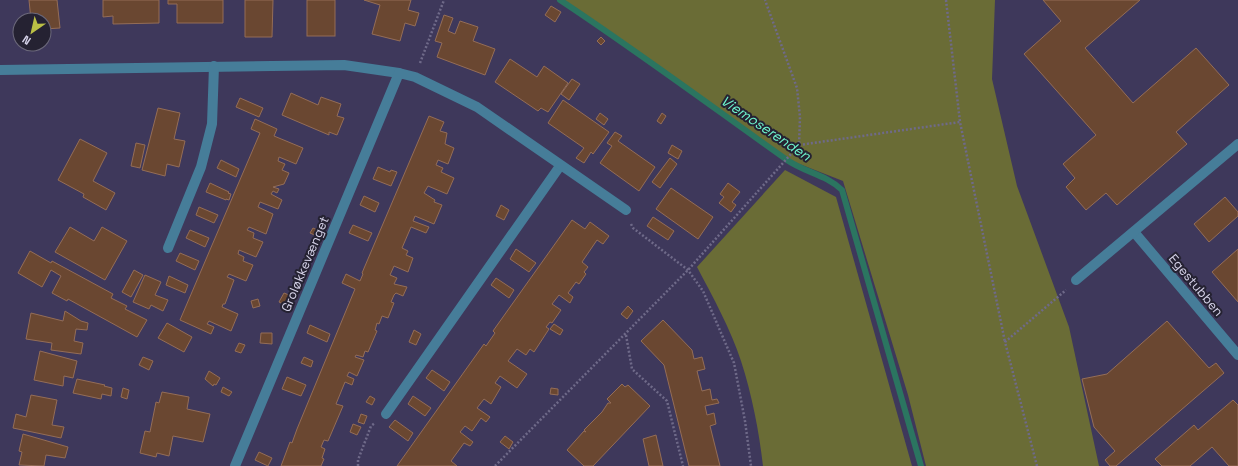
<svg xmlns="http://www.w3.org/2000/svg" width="1238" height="466" font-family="'Space Grotesk',sans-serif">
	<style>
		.green { fill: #6a6c36 }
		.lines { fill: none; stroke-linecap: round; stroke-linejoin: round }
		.stream { stroke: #2b7560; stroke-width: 6 }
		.building { fill: #6a4731; stroke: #946d57 }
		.path { stroke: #6f6a89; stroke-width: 2.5; stroke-dasharray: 2 2; stroke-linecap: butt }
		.minor { stroke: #467d99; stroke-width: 10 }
		.labels { text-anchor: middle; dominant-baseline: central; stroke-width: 4; stroke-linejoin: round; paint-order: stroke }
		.street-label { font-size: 13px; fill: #d4d1e7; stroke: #252232 }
		.water-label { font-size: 14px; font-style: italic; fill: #6ef4cd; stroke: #252232 }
	</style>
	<rect width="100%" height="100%" fill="#3e385b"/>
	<g class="green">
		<path d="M560,0H995L992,79L1017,186L1069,327L1099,466H926L908,395L843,181L779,156Z"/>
		<path d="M785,170L836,197L912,466H763C759,431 752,395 741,361C731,330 713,297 697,267Z"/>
	</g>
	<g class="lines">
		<path class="stream" d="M560,0C637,51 711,106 787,160C804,172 827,175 842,190L921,466"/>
	</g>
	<g class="building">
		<path d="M29,0H57L60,28L44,29V20H31Z"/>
		<path d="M103,0H159V23L113,24V16L103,17Z"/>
		<path d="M168,0H223V23H177V4H168Z"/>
		<path d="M245,0H273L272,37H245Z"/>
		<rect x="307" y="0" width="28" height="36"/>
		<path d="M411,0L408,10L419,13L415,26L405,23L400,41L372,34L380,5L364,0Z"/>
		<path d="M1043,0H1140L1085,48L1133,103L1196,48L1229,85L1176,132L1187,144L1117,205L1106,193L1086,210L1066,187L1075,178L1063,164L1096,135L1024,54L1061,21Z"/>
		<path d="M551,6L561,12L555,22L545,15Z"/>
		<path d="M444,15L453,18L448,31L455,34L460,21L478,27L473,41L495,49L485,75L437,57L442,43L435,41Z"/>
		<path d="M601,37L605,41L601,45L597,41Z"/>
		<path d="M510,59L537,77L544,66L568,83L548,112L541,108L538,111L495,82Z"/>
		<path d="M572,79L580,84L569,100L561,94Z"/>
		<path d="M291,93L318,105L321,97L341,104L337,116L344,118L337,135L329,132V135L282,115Z"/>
		<path d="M240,98L263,108L259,117L236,107Z"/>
		<path d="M563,100L609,132L593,154L591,152L584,163L576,158L584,148L548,123Z"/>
		<path d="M158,108L180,113L174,139L185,141L179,167L167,164L165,176L142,170Z"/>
		<path d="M600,113L608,119L604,125L596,119Z"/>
		<path d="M662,113L666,116L661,124L657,121Z"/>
		<path d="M429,116L444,122L440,131L447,133L445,144L454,148L448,164L438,160L436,165L443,168L441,172L454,178L447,194L428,186L424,193L435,200L434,202L442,205L434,224L415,216L413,221L429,227L426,233L411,227L402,248L408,251L406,255L413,258L408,272L394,266L390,275L397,278L394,284L407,287L403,296L396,293L394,295L391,302L394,303L388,318L382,316L379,324L377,323L375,330L377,331L368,352L365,351L363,357L356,355L355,357L364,360L357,376L349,372L347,376L354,379L352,385L345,382L336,404L343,406L328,441L324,440L321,447L325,449L322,458L324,459L321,466H281L290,442L292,443L297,429L355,289L342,283L346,274L360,281L363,274L362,273Z"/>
		<path d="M255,119L277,129L274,136L303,148L296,164L279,157L278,161L285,164L282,170L289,173L284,184L273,187L279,189L277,193L273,191L271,194L282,200L278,209L260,202L258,207L273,214L266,234L249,227L247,230L254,233L253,238L263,242L256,257L239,250L238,254L244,257L243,261L253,265L246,281L229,274L227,277L234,280L225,304H223L222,307L238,314L231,331L209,321L207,324L214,327L211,334L180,320L260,133L251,129Z"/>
		<path d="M615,132L622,136L618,141L655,167L639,191L600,163L612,146L607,143Z"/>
		<path d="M80,139L107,153L93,181L115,193L106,210L83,197L84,194L58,180Z"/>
		<path d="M136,143L145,145L140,168L131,166Z"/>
		<path d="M672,145L682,151L678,159L668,153Z"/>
		<path d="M670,158L677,164L660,188L652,182Z"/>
		<path d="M221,160L239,169L236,177L217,168Z"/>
		<path d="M378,167L390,172L391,170L397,172L391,186L373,179Z"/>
		<path d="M210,183L229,192L228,193L231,194L229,200L226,199V200L206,192Z"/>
		<path d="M728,183L740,192L732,202L736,205L731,212L719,203L724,197L720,194Z"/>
		<path d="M671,188L713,217L698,239L656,209Z"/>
		<path d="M364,196L379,203L375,212L360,205Z"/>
		<path d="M1225,197L1238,212V216L1209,242L1194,224Z"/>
		<path d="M501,205L509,210L504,220L496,216Z"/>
		<path d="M199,207L218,215L214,223L196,215Z"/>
		<path d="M653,217L674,231L668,240L647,226Z"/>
		<path d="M572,220L585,229L590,222L609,236L603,244L597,240L582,262L588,267L584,272L586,274L579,284L576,282L568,293L573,297L570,303L559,295L552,304L561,310L552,323L550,322L546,327L549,329L534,352L530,349L526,355L517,349L508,361L527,374L517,388L500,376L495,383L501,387L491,404L484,399L477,408L490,417L486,422L481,418L472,431L465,426L460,432L473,442L470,446L464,443L451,461L457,466H397L484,344L486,346L495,333L493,331Z"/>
		<path d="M353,225L372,233L368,241L349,233Z"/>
		<path d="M70,227L94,241L102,227L127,241L105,280L55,252Z"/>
		<path d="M313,228L322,232L319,237L310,233Z"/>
		<path d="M190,230L209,238L205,247L186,238Z"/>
		<path d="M516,249L536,263L529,272L510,259Z"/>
		<path d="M1238,249V302L1212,272Z"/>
		<path d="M30,251L51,263L52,261L113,294L111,298L127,306L125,309L147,320L137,337L68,299L67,301L52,293L61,276L51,270L42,287L18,273Z"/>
		<path d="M180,253L199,261L195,270L176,261Z"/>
		<path d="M134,270L143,275L131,297L122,292Z"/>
		<path d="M145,275L161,282L155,295L168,300L163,311L151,305L149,309L133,302Z"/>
		<path d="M169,276L188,285L185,293L166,285Z"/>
		<path d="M496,278L514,290L509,298L491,285Z"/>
		<path d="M284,293L294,297L289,307L279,302Z"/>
		<path d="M258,299L260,306L253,308L251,301Z"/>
		<path d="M628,306L633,311L627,319L621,314Z"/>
		<path d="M65,311L81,321L88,323L87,330L76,329L74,341L83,343L81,354L51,350L52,343L26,339L31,313L63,321Z"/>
		<path d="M663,320L692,350L694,359L702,357L705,369L697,371L702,391L710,389L712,400L717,399L719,403L705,406L707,415L714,413L716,424L710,426L720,466H689L664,365L641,341Z"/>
		<path d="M1167,321L1209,368L1216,363L1224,373L1116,466H1110L1105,460L1115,451L1094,427L1082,379L1107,374Z"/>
		<path d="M167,323L192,337L184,352L158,338Z"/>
		<path d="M554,324L563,330L560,335L550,329Z"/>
		<path d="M310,325L330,334L327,342L307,333Z"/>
		<path d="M414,330L421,334L416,345L409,342Z"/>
		<path d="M261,333H272V344L260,343Z"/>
		<path d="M239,343L245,345L241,353L235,351Z"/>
		<path d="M40,351L77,361L73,378L64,376L63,386L34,380Z"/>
		<path d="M143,357L153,361L149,370L139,365Z"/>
		<path d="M304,357L313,361L311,367L301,363Z"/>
		<path d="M432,370L450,382L444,391L426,378Z"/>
		<path d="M209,371L220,378L216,385L214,384L213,386L205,379Z"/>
		<path d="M287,377L306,385L301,396L282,389Z"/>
		<path d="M77,379L105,385L104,386L112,388L111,396L102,394L101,399L73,393Z"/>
		<path d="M622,384L625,387L628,385L650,406L593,466H584L567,450L584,431L586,432L584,430L602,412L608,403H611L607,399Z"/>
		<path d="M223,387L232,392L229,396L221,392Z"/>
		<path d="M123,388L129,390L127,399L121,397Z"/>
		<path d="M551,388L558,389V395L550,394Z"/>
		<path d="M162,392L189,397L187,409L210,414L203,442L173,436L169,456L157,453L156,457L140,453L145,431L150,432L156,402L159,403Z"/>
		<path d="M31,395L57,400L52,425L64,427L61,438L13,428L16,414L26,417Z"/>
		<path d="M370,396L375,399L372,405L366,402Z"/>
		<path d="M413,396L431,408L425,416L408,404Z"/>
		<path d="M1233,400L1238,405V466H1229L1212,447L1190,466H1162L1155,459L1194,425L1198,430Z"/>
		<path d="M361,414L367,416L364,424L358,422Z"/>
		<path d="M395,420L413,433L408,441L389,427Z"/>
		<path d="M353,424L361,427L357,435L350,432Z"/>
		<path d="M23,434L68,447L65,458L46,455L44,466L19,465L22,452L19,451Z"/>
		<path d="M656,435L663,466H649L643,439Z"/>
		<path d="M505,436L513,442L509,449L500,442Z"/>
		<path d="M259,452L272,458L268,466L255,460Z"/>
	</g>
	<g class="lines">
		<g class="path">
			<path d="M946,0L960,122L1005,342"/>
			<path d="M420,63L444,0"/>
			<path d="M799,145L960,122"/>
			<path d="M631,224L633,228L688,270L703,291L734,363L745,421L751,466"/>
			<path d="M626,335L632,369L667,401L683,466"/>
			<path d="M358,466V460L371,426L375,423"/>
			<path d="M495,466L688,270L799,145L800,117L797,88L765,0"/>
			<path d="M1037,466L1005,342L1066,290"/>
		</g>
		<g class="minor">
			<path d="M0,70L344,65L399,73"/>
			<path d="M1134,232L1238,355"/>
			<path d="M168,248L201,167L212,124L214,66"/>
			<path d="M1076,280L1238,144"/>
			<path d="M386,414L560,166"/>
			<path d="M235,466L399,73L415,77L477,107L626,210"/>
		</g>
	</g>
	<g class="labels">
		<g class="street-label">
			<text transform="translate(305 264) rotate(-67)">Groløkkevænget</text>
			<text transform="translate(1196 285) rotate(50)">Egestubben</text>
		</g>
		<g class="water-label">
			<text transform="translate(766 128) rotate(34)">Viemoserenden</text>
		</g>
	</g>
	<g transform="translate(32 32) rotate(214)"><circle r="19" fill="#252232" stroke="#6b687a"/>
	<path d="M0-3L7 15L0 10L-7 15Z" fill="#bbc045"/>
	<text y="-6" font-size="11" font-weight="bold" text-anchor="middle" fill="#d4d1e7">N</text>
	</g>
</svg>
